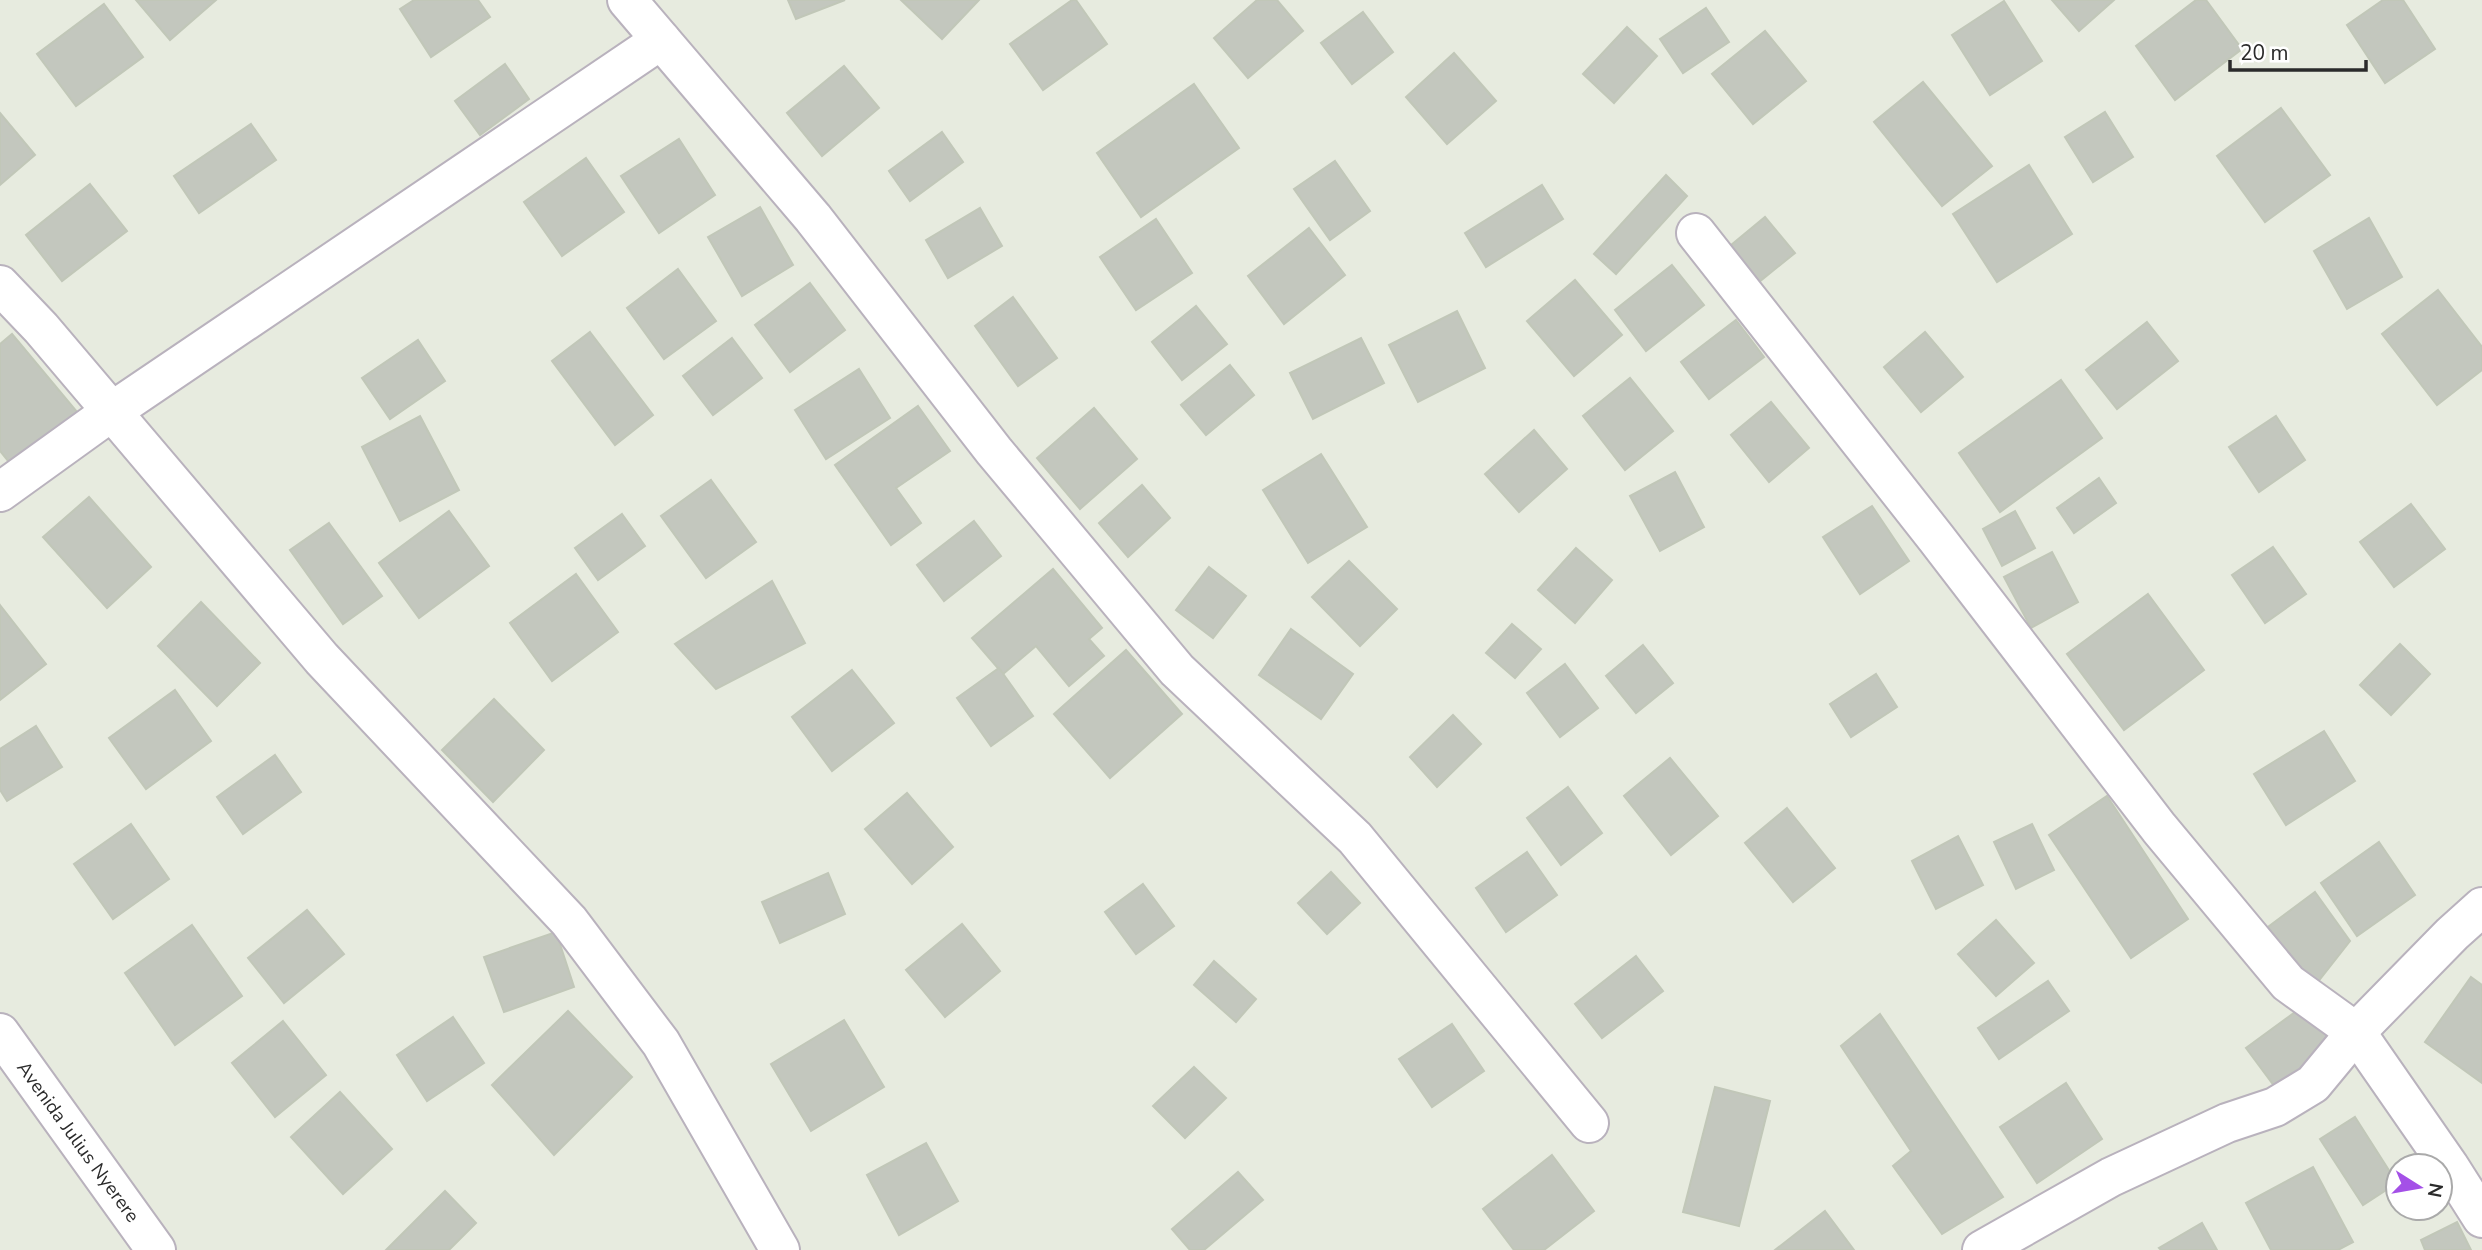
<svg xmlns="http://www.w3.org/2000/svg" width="2482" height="1250" font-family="'Nunito Sans',sans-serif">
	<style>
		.building { fill: #c3c7be; stroke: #c1c7b8; stroke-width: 2 }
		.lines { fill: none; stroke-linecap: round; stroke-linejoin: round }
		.minor-casing { stroke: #b9b2bd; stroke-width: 42 }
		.minor { stroke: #fff; stroke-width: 38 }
		.labels { text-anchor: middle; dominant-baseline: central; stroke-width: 6; stroke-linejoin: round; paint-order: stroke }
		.street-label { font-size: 19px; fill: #2b2b2b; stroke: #fff }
	</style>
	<rect width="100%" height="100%" fill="#e7ebdf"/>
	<g class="building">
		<path d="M136,0H216L170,40Z"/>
		<path d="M414,0H478L490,17L431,57L400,9Z"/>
		<path d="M788,0H845L796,19Z"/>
		<path d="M901,0H979L942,39Z"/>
		<path d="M1072,0H1076L1107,44L1043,90L1010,44Z"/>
		<path d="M1257,0H1277L1303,31L1248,78L1214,38Z"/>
		<path d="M2052,0H2114L2079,31Z"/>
		<path d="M2196,0H2206L2242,49L2175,100L2136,46Z"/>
		<path d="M2383,0H2403L2435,49L2385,83L2347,25Z"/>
		<path d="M2004,1L2042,61L1990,95L1952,35Z"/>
		<path d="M104,4L143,57L76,106L37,54Z"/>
		<path d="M1706,8L1729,42L1683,73L1660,39Z"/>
		<path d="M1363,12L1393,52L1352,84L1321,43Z"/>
		<path d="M1627,27L1657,56L1614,103L1583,74Z"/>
		<path d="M1765,31L1806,81L1753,124L1712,74Z"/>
		<path d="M1454,53L1496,101L1447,144L1406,97Z"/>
		<path d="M505,64L529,99L480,135L455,101Z"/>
		<path d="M844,66L879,108L822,156L787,113Z"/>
		<path d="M1923,82L1992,166L1942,206L1874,122Z"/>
		<path d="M1194,84L1239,148L1141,217L1097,153Z"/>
		<path d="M2281,108L2330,175L2265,222L2217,156Z"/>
		<path d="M2105,112L2133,157L2093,182L2065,137Z"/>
		<path d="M0,113L35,155L0,185Z"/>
		<path d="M251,124L276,160L199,213L174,176Z"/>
		<path d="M942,132L963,162L910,201L889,171Z"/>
		<path d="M679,139L715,195L659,233L621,176Z"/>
		<path d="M586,158L624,212L562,256L524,202Z"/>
		<path d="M1335,161L1370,211L1330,240L1294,189Z"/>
		<path d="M2029,165L2072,234L1997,282L1953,214Z"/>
		<path d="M1666,175L1687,196L1616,274L1594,254Z"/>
		<path d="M90,184L127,231L62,281L26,235Z"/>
		<path d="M1542,185L1563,219L1486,267L1465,233Z"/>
		<path d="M760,207L793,265L742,296L708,237Z"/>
		<path d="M980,208L1002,246L948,278L926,240Z"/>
		<path d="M1765,217L1795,253L1759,282L1730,246Z"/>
		<path d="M2369,218L2402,277L2347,309L2314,251Z"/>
		<path d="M1156,219L1192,273L1136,310L1100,257Z"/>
		<path d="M1309,228L1345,275L1284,324L1248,276Z"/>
		<path d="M1672,265L1704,305L1646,351L1615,310Z"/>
		<path d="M678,269L716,321L664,359L627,308Z"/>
		<path d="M1575,280L1622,335L1574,376L1527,321Z"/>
		<path d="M810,283L845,330L790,372L755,325Z"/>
		<path d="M2438,290L2482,347V370L2437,405L2382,334Z"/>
		<path d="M1013,297L1057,358L1018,386L975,326Z"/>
		<path d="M1196,306L1227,344L1182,380L1152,342Z"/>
		<path d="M1457,311L1485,368L1418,402L1389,345Z"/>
		<path d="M1736,320L1764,357L1709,399L1681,362Z"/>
		<path d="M2147,322L2178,361L2117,409L2086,370Z"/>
		<path d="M590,332L653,415L615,445L552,361Z"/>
		<path d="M1925,332L1963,377L1921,412L1884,367Z"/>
		<path d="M12,334L78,413L13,467L0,451V344Z"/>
		<path d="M732,338L762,378L713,415L683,376Z"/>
		<path d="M1361,338L1384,383L1313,419L1290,373Z"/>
		<path d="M418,340L445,381L390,419L362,378Z"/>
		<path d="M1230,365L1254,395L1206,435L1181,405Z"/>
		<path d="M859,369L890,418L826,459L795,410Z"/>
		<path d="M1630,378L1673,431L1625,470L1583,416Z"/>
		<path d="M2061,380L2102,438L2000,512L1959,453Z"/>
		<path d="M1771,402L1809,448L1769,482L1731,435Z"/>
		<path d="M918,406L950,451L896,488L921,523L891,545L835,465Z"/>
		<path d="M1094,408L1137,459L1080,509L1037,458Z"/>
		<path d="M420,416L459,490L400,521L362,447Z"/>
		<path d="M2276,416L2305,460L2259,492L2229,447Z"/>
		<path d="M1534,430L1567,469L1519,512L1485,474Z"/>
		<path d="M1321,454L1367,527L1308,563L1263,490Z"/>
		<path d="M1675,472L1704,527L1660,551L1630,496Z"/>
		<path d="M2099,478L2116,503L2074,533L2057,508Z"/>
		<path d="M711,480L756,542L706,578L661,516Z"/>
		<path d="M1142,485L1170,518L1128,557L1099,523Z"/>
		<path d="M89,497L151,567L107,608L43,537Z"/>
		<path d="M2411,504L2445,549L2394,587L2360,542Z"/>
		<path d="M1872,506L1909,561L1860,594L1823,537Z"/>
		<path d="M449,511L489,566L419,618L379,563Z"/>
		<path d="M2015,511L2035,548L2002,566L1983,529Z"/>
		<path d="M622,514L645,546L598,580L575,548Z"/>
		<path d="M974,521L1001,556L944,601L917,565Z"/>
		<path d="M329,523L382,596L343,624L290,550Z"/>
		<path d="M2273,547L2306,594L2265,623L2232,575Z"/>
		<path d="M1576,548L1612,580L1575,623L1538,590Z"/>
		<path d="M2052,552L2078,602L2031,628L2004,577Z"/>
		<path d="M1349,561L1397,609L1360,646L1312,597Z"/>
		<path d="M1209,567L1246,596L1213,638L1176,610Z"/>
		<path d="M1053,569L1102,628L1089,639L1104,656L1069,686L1036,646L1003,674L972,638Z"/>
		<path d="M576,574L618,632L552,681L510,623Z"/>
		<path d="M772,581L805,643L716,689L675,644Z"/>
		<path d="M2148,594L2204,670L2124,730L2067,654Z"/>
		<path d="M201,602L260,663L217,706L158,646Z"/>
		<path d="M0,605L46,664L0,700Z"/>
		<path d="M1512,624L1541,649L1515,678L1486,653Z"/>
		<path d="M1291,629L1353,674L1321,719L1259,675Z"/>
		<path d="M2400,644L2430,674L2391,715L2360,685Z"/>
		<path d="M1643,645L1673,683L1636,713L1606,676Z"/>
		<path d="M1126,650L1182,714L1110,778L1054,714Z"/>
		<path d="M1565,664L1598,708L1560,737L1527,693Z"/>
		<path d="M999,668L1033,716L991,746L957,698Z"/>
		<path d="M852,670L894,723L832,771L792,717Z"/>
		<path d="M1876,674L1897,707L1851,737L1830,704Z"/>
		<path d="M175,690L211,741L146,789L109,738Z"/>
		<path d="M494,699L544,750L493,802L442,750Z"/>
		<path d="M1453,715L1481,744L1437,787L1410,757Z"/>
		<path d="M36,726L62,767L7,801L0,790V749Z"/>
		<path d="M2324,731L2355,781L2286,825L2254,774Z"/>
		<path d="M275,755L301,792L243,834L217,797Z"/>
		<path d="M1670,758L1718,816L1671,855L1624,796Z"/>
		<path d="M1568,787L1602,833L1561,865L1527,818Z"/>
		<path d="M907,793L953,847L912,884L865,829Z"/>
		<path d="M2107,796L2188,919L2131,958L2049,835Z"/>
		<path d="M1787,808L1835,868L1793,902L1745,843Z"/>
		<path d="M131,824L169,879L113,919L74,864Z"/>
		<path d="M2032,824L2054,870L2016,889L1994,842Z"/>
		<path d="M1958,836L1983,885L1936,909L1912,861Z"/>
		<path d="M2379,842L2415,895L2357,936L2321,883Z"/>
		<path d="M1527,852L1557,895L1506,932L1476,888Z"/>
		<path d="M1331,872L1360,903L1327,934L1298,903Z"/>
		<path d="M828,873L845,914L780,943L762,902Z"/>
		<path d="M1143,884L1174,926L1136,954L1105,912Z"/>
		<path d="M2315,892L2350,941L2313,988L2268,927Z"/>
		<path d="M307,910L344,954L284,1003L248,958Z"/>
		<path d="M1996,920L2034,963L1996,996L1958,954Z"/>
		<path d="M962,924L1000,971L945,1017L906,970Z"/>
		<path d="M192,925L242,996L175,1045L125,973Z"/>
		<path d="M556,932L574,987L504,1012L484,957Z"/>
		<path d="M1636,956L1663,991L1602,1038L1575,1004Z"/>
		<path d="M1214,961L1256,999L1236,1022L1194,985Z"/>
		<path d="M2471,977L2482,985V1083L2425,1042Z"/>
		<path d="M2048,981L2069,1011L1999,1059L1978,1028Z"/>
		<path d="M2306,1004L2334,1044L2275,1087L2246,1048Z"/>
		<path d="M568,1011L632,1077L554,1155L492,1085Z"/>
		<path d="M1880,1014L2003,1197L1942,1234L1893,1166L1911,1151L1841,1046Z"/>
		<path d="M453,1017L484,1063L427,1101L397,1055Z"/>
		<path d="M844,1020L884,1087L811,1131L771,1064Z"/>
		<path d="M283,1021L326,1075L275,1117L232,1063Z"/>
		<path d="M1452,1024L1484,1071L1432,1107L1399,1059Z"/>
		<path d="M1194,1067L1226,1098L1185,1138L1153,1106Z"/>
		<path d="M2066,1083L2102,1139L2037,1183L2000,1127Z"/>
		<path d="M1715,1087L1770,1101L1739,1226L1683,1212Z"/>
		<path d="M340,1092L392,1149L343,1194L291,1137Z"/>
		<path d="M2355,1117L2397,1183L2363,1205L2320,1139Z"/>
		<path d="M926,1143L958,1201L899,1235L867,1175Z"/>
		<path d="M1552,1155L1594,1211L1544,1250H1514L1483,1209Z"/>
		<path d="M2313,1167L2353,1242L2338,1250H2271L2246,1203Z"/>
		<path d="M1238,1172L1263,1200L1204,1250H1190L1172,1229Z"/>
		<path d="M445,1191L476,1223L449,1250H386Z"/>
		<path d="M1825,1211L1854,1250H1775Z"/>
		<path d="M2457,1222L2471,1250H2425L2421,1240Z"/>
		<path d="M2202,1223L2217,1250H2161L2159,1248Z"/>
	</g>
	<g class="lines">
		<g class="minor-casing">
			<g id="minor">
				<path d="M627,0L813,218L994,451L1177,670L1355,838L1589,1123"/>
				<path d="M1696,233L1936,538L2159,828L2288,983L2356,1032L2449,1166L2482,1218"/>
				<path d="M0,285L41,328L322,659L569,921L661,1043L780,1250"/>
				<path d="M0,492L111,412L661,40"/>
				<path d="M0,1033L156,1250"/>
				<path d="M1982,1250L2111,1177L2227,1123L2275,1107L2313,1084L2356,1032L2452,934L2482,907"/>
			</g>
		</g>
		<use href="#minor" class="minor"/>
	</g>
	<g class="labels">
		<g class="street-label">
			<text transform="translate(78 1142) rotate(54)">Avenida Julius Nyerere</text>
		</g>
	</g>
	<g transform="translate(2419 1187) rotate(101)"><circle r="33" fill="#ffffff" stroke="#aaaaaa" stroke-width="2"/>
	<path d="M0-5L12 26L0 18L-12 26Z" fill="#a450e7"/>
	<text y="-10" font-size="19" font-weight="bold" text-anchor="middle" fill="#2b2b2b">N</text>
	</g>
	<path d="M2230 60v10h136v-10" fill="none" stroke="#2b2b2b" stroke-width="3.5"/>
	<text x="2240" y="60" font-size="21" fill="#2b2b2b" stroke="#ffffff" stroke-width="5" paint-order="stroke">20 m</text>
</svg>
